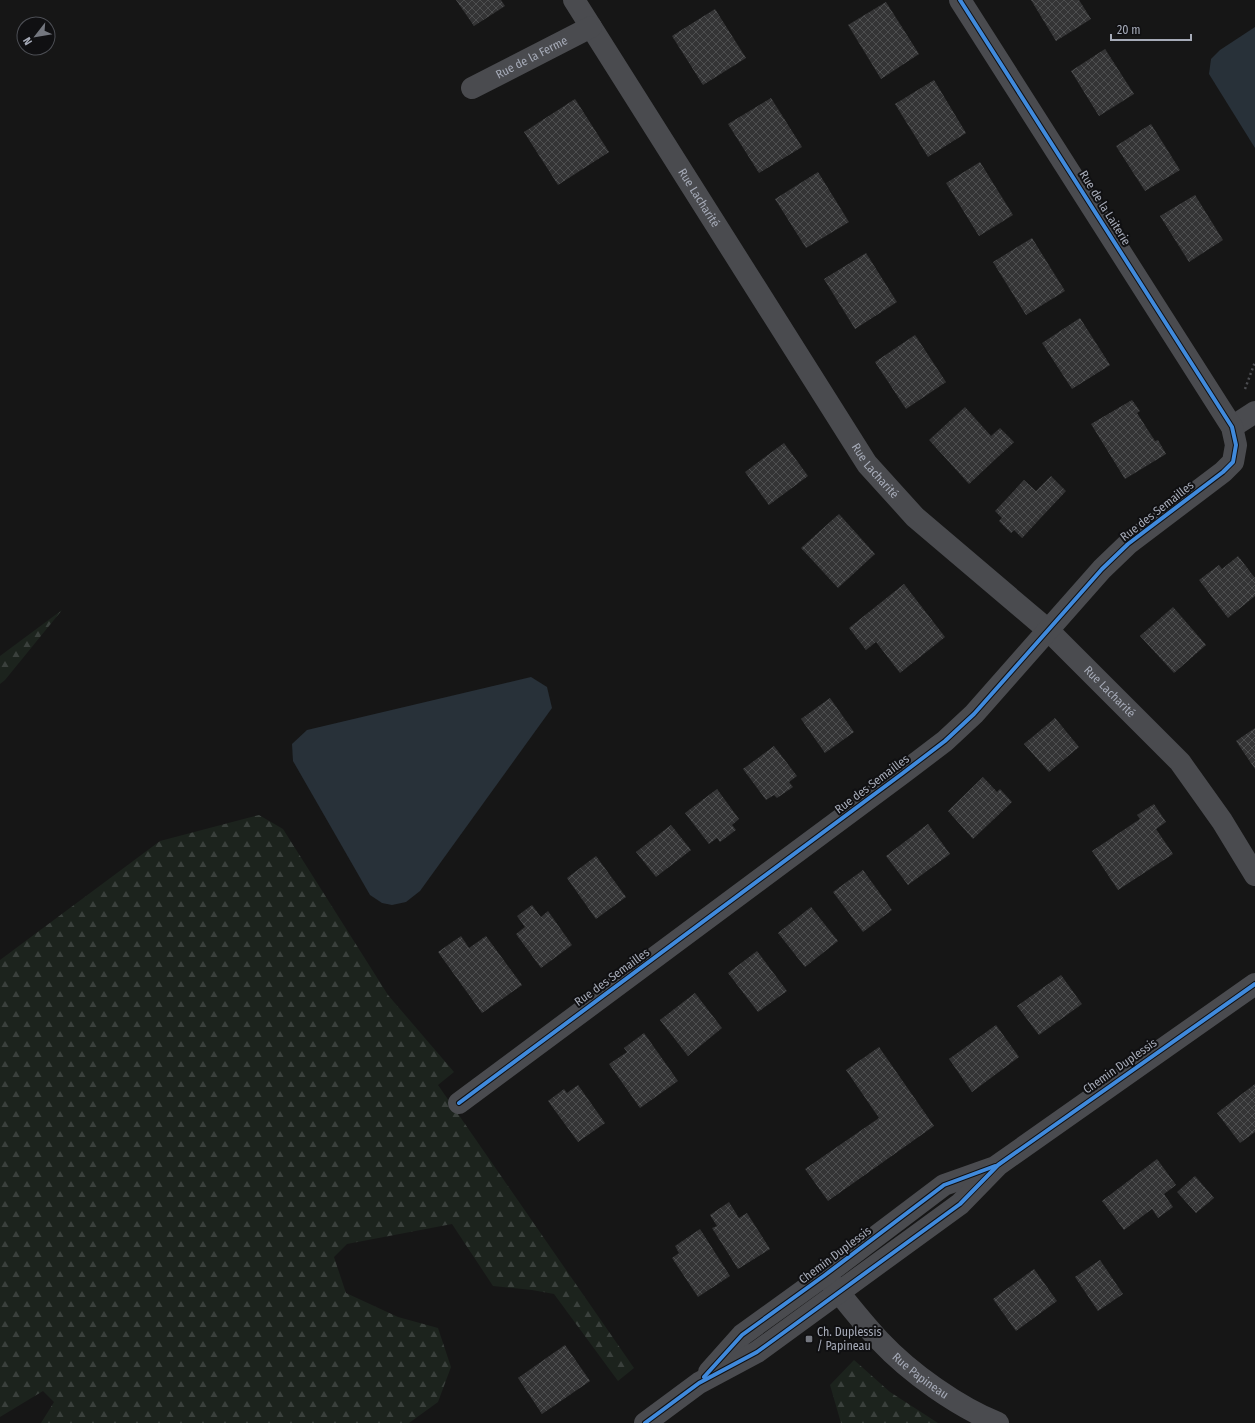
<svg xmlns="http://www.w3.org/2000/svg" width="1255" height="1423" font-family="'Fira Sans Condensed',sans-serif">
	<style>
		.forest { fill: url(#forest-firs) }
		.water { fill: #283139 }
		.building { fill: url(#building-cross-hatch) }
		.lines { fill: none; stroke-linecap: round; stroke-linejoin: round }
		.path { stroke: #4c4d51; stroke-width: 2.5; stroke-dasharray: 2 3; stroke-linecap: butt }
		.minor { stroke: #4a4b4f; stroke-width: 22 }
		.tertiary { stroke: #4a4b4f; stroke-width: 22 }
		.cycleway-casing { stroke: #101012; stroke-width: 6 }
		.cycleway { stroke: #408adc; stroke-width: 4 }
		.poi-dot { fill: #74777f; stroke: #101012; stroke-width: 1.5 }
		.labels { text-anchor: middle; dominant-baseline: central; stroke-width: 4; stroke-linejoin: round; paint-order: stroke }
		.street-label { font-size: 12px; fill: #a6abb8; stroke: #101012 }
		.poi-label { font-size: 12px; fill: #a6abb8; stroke: #101012; text-anchor: start }
	</style>
	<defs>
		<pattern id="forest-firs" width="22" height="20" patternUnits="userSpaceOnUse"><rect width="22" height="20" fill="#1c231d"/><path d="M5 1l3.5 6h-7zM16 11l3.5 6h-7z" fill="#3a403c"/></pattern>
		<pattern id="building-cross-hatch" width="8" height="8" patternUnits="userSpaceOnUse"><rect width="8" height="8" fill="#343435"/><path d="M0 0l8 8M0 8l8-8" fill="none" stroke="#4e4f50"/></pattern>
	</defs>
	<rect width="100%" height="100%" fill="#161616"/>
	<g class="forest">
		<path d="M62,610L5,680L0,684V656Z"/>
		<path d="M259,815L283,829L388,995L454,1072L438,1085L634,1368L618,1381L554,1294L532,1290L493,1286L452,1224L347,1244L334,1257L346,1293L398,1317L438,1328L451,1367L438,1402L409,1423H41L54,1402L43,1391L0,1417V960L160,841Z"/>
		<path d="M854,1360L890,1392L938,1423H841L830,1385Z"/>
	</g>
	<g class="water">
		<path d="M1255,27V148L1209,74L1211,59L1220,50Z"/>
		<path d="M531,677L547,687L552,708L420,891L406,902L392,905L382,903L370,895L293,761L292,744L307,730Z"/>
	</g>
	<g class="building">
		<path d="M456,0H501L505,6L474,26Z"/>
		<path d="M1031,0H1079L1091,19L1056,41Z"/>
		<path d="M886,2L919,54L881,79L848,25Z"/>
		<path d="M715,9L746,58L703,85L672,36Z"/>
		<path d="M1105,49L1134,94L1099,116L1071,71Z"/>
		<path d="M934,80L966,133L928,157L895,104Z"/>
		<path d="M771,98L802,147L759,173L728,124Z"/>
		<path d="M575,99L609,152L558,185L524,132Z"/>
		<path d="M1151,124L1180,170L1145,191L1116,146Z"/>
		<path d="M980,162L1013,215L979,236L946,183Z"/>
		<path d="M818,172L849,222L806,248L775,199Z"/>
		<path d="M1195,195L1223,240L1189,262L1160,216Z"/>
		<path d="M1032,238L1065,291L1026,315L993,262Z"/>
		<path d="M866,253L897,302L855,329L824,279Z"/>
		<path d="M1080,318L1110,365L1072,389L1042,343Z"/>
		<path d="M915,335L946,382L906,409L875,362Z"/>
		<path d="M1132,400L1140,411L1137,413L1155,441L1158,440L1166,454L1125,479L1091,424Z"/>
		<path d="M965,407L991,436L1000,428L1014,442L969,484L929,440Z"/>
		<path d="M784,443L808,476L769,505L745,472Z"/>
		<path d="M1051,476L1066,491L1022,538L1014,530L1011,533L999,521L1002,518L995,511L1024,480L1036,491Z"/>
		<path d="M839,514L875,554L838,588L801,548Z"/>
		<path d="M1238,556L1255,578V596L1228,618L1199,580L1219,565L1222,569Z"/>
		<path d="M904,584L945,637L900,673L876,642L866,650L849,628Z"/>
		<path d="M1173,607L1206,645L1174,673L1140,636Z"/>
		<path d="M830,698L854,732L825,753L801,719Z"/>
		<path d="M1055,718L1079,747L1049,772L1024,744Z"/>
		<path d="M1255,728V769L1236,741Z"/>
		<path d="M774,746L797,776L789,782L793,787L777,798L774,795L766,800L743,769Z"/>
		<path d="M983,777L997,792L1000,789L1012,802L973,839L948,811Z"/>
		<path d="M717,789L739,819L732,825L736,830L720,842L717,838L709,844L685,813Z"/>
		<path d="M1154,804L1166,822L1156,829L1173,854L1118,890L1092,851L1140,819L1137,815Z"/>
		<path d="M928,824L950,854L908,885L886,856Z"/>
		<path d="M671,825L691,850L656,877L636,852Z"/>
		<path d="M596,856L626,897L596,919L567,878Z"/>
		<path d="M863,870L892,910L863,932L833,892Z"/>
		<path d="M532,905L541,917L548,911L572,945L541,968L516,934L525,927L517,916Z"/>
		<path d="M811,907L838,941L805,967L778,933Z"/>
		<path d="M461,936L469,948L486,936L522,985L482,1013L438,952Z"/>
		<path d="M757,951L787,991L758,1012L728,973Z"/>
		<path d="M1061,975L1082,1004L1039,1035L1017,1006Z"/>
		<path d="M695,993L722,1028L688,1056L660,1020Z"/>
		<path d="M996,1025L1019,1057L972,1092L949,1059Z"/>
		<path d="M644,1033L678,1081L640,1108L609,1064L627,1052L624,1048Z"/>
		<path d="M879,1047L934,1126L828,1201L805,1169L879,1118L846,1070Z"/>
		<path d="M1255,1084V1132L1240,1143L1217,1113Z"/>
		<path d="M578,1085L605,1123L578,1142L548,1101L564,1089L567,1093Z"/>
		<path d="M1157,1159L1176,1185L1164,1194L1173,1207L1158,1218L1152,1209L1124,1230L1102,1201Z"/>
		<path d="M1195,1176L1214,1198L1196,1213L1177,1192Z"/>
		<path d="M729,1202L739,1218L747,1213L770,1249L738,1269L712,1228L717,1226L710,1215Z"/>
		<path d="M700,1229L730,1276L698,1297L672,1258L679,1253L675,1246Z"/>
		<path d="M1100,1260L1123,1294L1098,1311L1075,1277Z"/>
		<path d="M1034,1269L1057,1301L1016,1331L993,1299Z"/>
		<path d="M565,1345L590,1381L542,1414L518,1378Z"/>
	</g>
	<g class="lines">
		<path class="path" d="M1245,389L1255,362"/>
		<g class="minor">
			<path id="s1" d="M574,0L867,464L915,517L1048,630L1180,762L1222,821L1255,875"/>
			<path id="s2" d="M472,88L591,27"/>
			<path d="M1232,427L1255,412"/>
			<path d="M459,1103L903,773L945,741L974,714L1102,569L1128,544L1223,472L1233,462L1236,445L1232,427L960,0"/>
		</g>
		<g class="tertiary">
			<path id="s3" d="M829,1280C845,1300 862,1322 880,1341C910,1373 958,1407 998,1423"/>
			<path d="M709,1372L742,1335L825,1275L944,1185L992,1168"/>
			<path d="M645,1423L699,1383L757,1352L960,1204L998,1165L1255,984"/>
		</g>
		<g class="cycleway-casing">
			<g id="cycleway">
				<path d="M459,1103L903,773L945,741L974,714L1102,569L1128,544L1223,472L1233,462L1236,445L1232,427L960,0"/>
				<path d="M704,1377L742,1335L825,1275L944,1185L995,1166"/>
				<path d="M645,1423L699,1383L757,1352L960,1204L998,1165L1255,984"/>
			</g>
		</g>
		<use href="#cycleway" class="cycleway"/>
	</g>
	<rect class="poi-dot" x="805" y="1335" width="8" height="8" rx="2"/>
	<g class="labels">
		<g class="street-label">
			<text stroke="none"><textPath href="#s2" startOffset="67">Rue de la Ferme</textPath></text>
			<text stroke="none"><textPath href="#s1" startOffset="234">Rue Lacharité</textPath></text>
			<text transform="translate(1105 208) rotate(58)">Rue de la Laiterie</text>
			<text stroke="none"><textPath href="#s1" startOffset="559">Rue Lacharité</textPath></text>
			<text transform="translate(1157 511) rotate(-38)">Rue des Semailles</text>
			<text stroke="none"><textPath href="#s1" startOffset="882">Rue Lacharité</textPath></text>
			<text transform="translate(872 784) rotate(-37)">Rue des Semailles</text>
			<text transform="translate(612 977) rotate(-36)">Rue des Semailles</text>
			<text transform="translate(1120 1066) rotate(-35)">Chemin Duplessis</text>
			<text transform="translate(835 1255) rotate(-37)">Chemin Duplessis</text>
			<text stroke="none"><textPath href="#s3" startOffset="133">Rue Papineau</textPath></text>
		</g>
		<g class="poi-label">
			<text x="817" y="1332">Ch. Duplessis<tspan x="817" dy="14">/ Papineau</tspan></text>
		</g>
	</g>
	<g transform="translate(36 36) rotate(239)"><circle r="19" fill="#101012" stroke="#4c4e54"/>
	<path d="M0-3L7 15L0 10L-7 15Z" fill="#74777f"/>
	<text y="-6" font-size="11" font-weight="bold" text-anchor="middle" fill="#a6abb8">N</text>
	</g>
	<path d="M1111 34v6h80v-6" fill="none" stroke="#a6abb8" stroke-width="2"/>
	<text x="1117" y="34" font-size="12" fill="#a6abb8" stroke="#101012" stroke-width="3" paint-order="stroke">20 m</text>
</svg>
